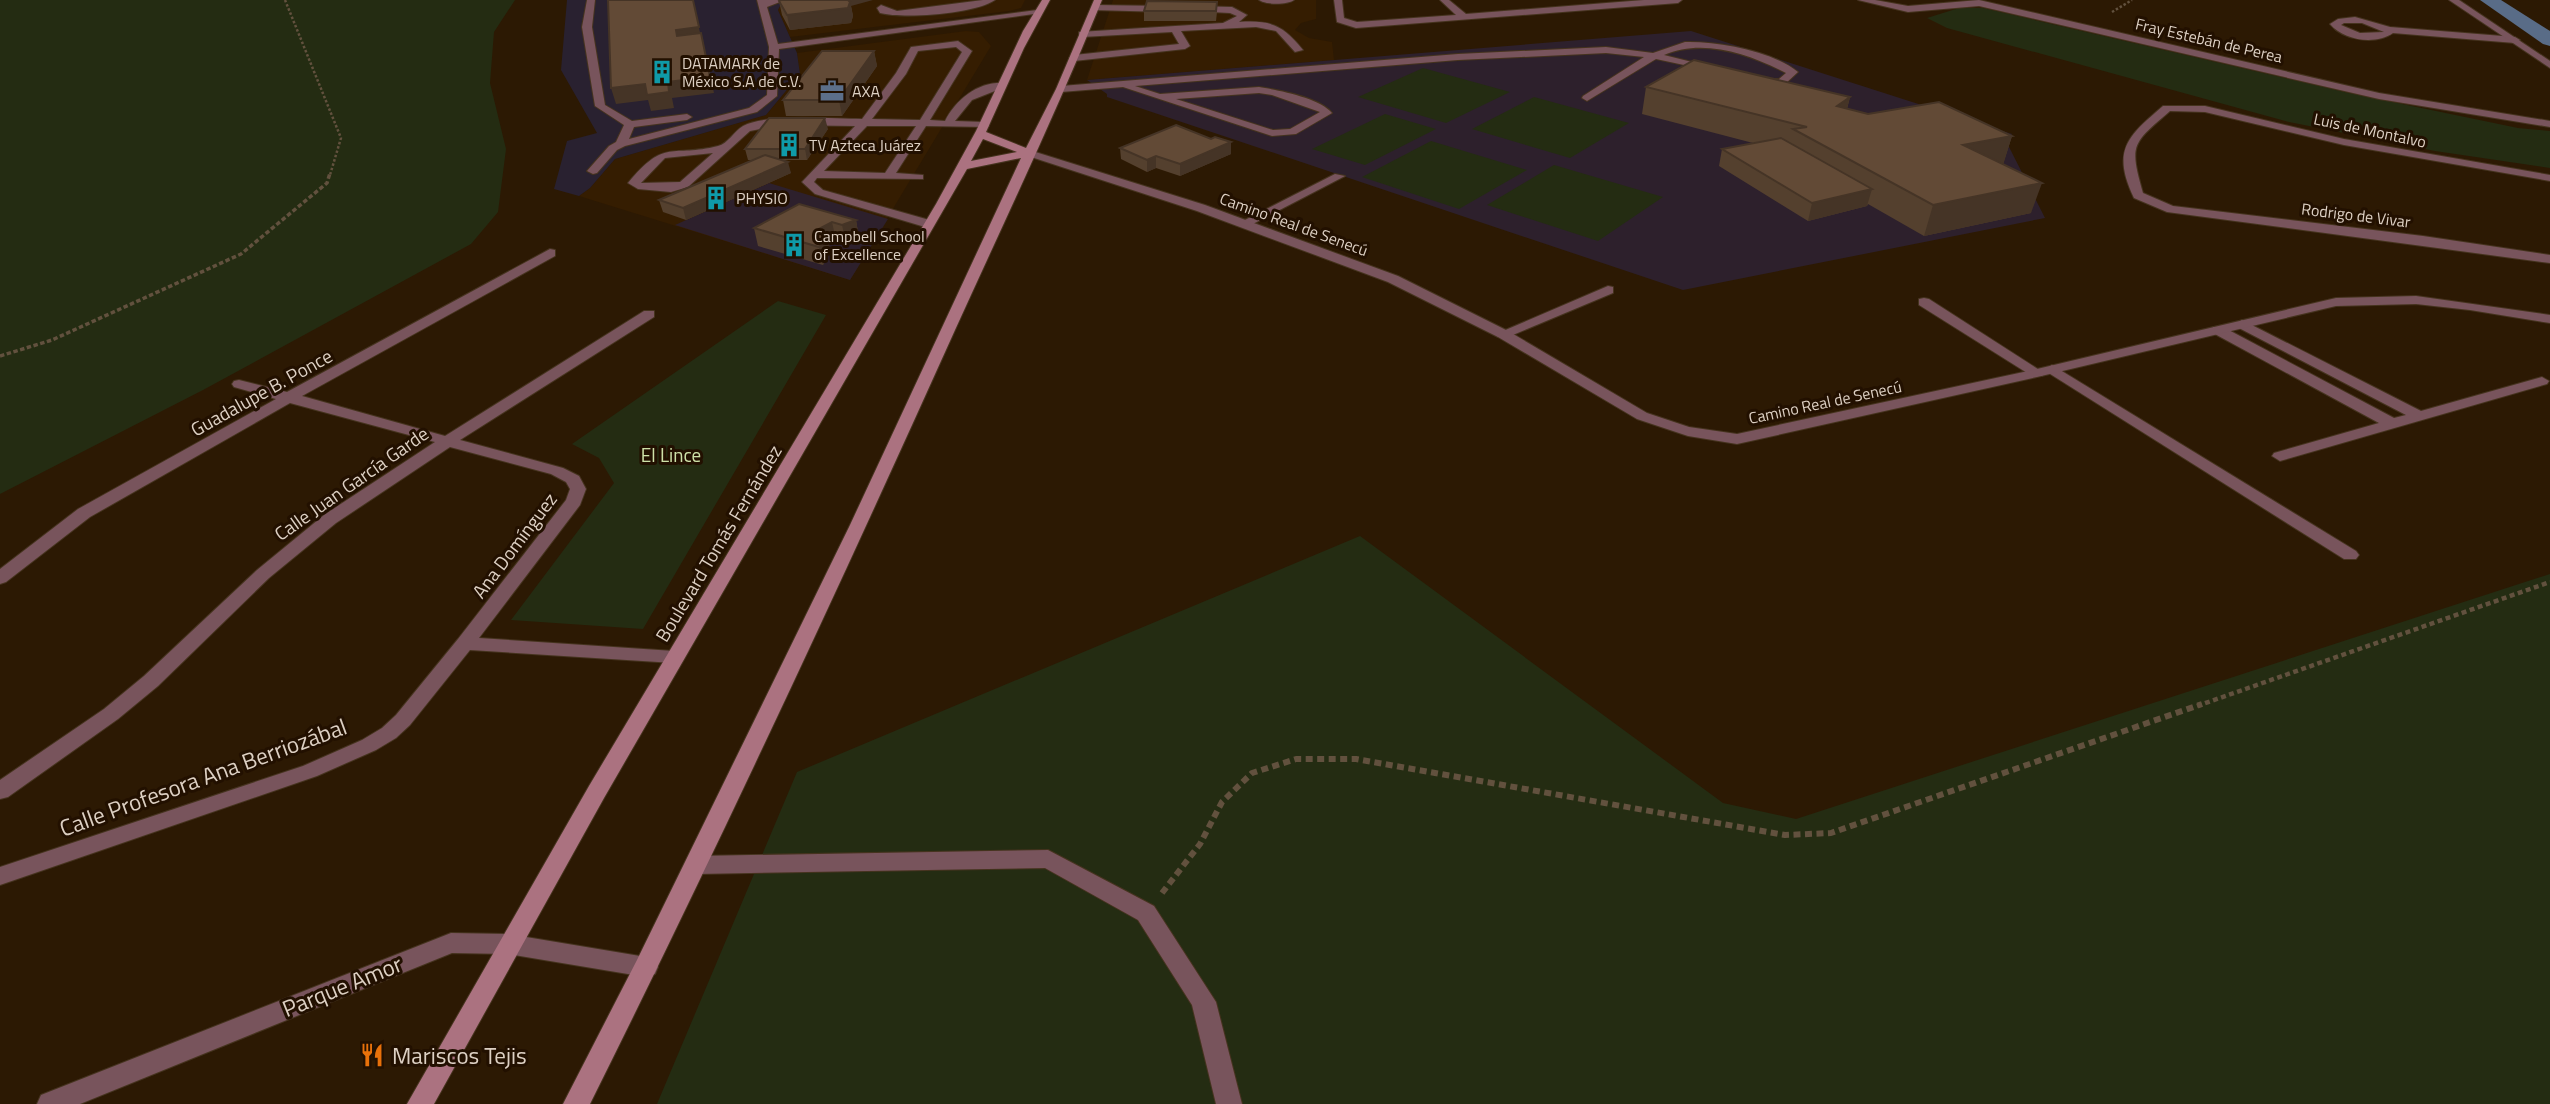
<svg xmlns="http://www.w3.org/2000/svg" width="2550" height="1104" font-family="'Titillium Web',sans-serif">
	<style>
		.built { fill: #351d01 }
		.industrial { fill: #292130 }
		.education { fill: #2d202c }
		.green { fill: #242c12 }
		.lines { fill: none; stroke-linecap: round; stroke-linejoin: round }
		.canal { fill: #596c87; fill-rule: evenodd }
		.service-casing { stroke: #45331e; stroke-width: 2 }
		.minor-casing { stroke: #45331e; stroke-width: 2 }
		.tertiary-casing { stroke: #45331e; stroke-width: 2 }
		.secondary-casing { stroke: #45331e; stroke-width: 2 }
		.path-far3 { stroke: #62513e; stroke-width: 2.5; stroke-dasharray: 2.5 2; stroke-linecap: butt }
		.path-far2 { stroke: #62513e; stroke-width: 3.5; stroke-dasharray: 4.5 2.5; stroke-linecap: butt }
		.path-far1 { stroke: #62513e; stroke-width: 4.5; stroke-dasharray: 5 3.5; stroke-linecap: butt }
		.path { stroke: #62513e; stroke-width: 6; stroke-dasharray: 7 4.5; stroke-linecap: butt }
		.service { fill: #78545c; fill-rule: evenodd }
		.minor { fill: #78545c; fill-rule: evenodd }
		.tertiary { fill: #78545c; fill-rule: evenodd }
		.secondary { fill: #ab7280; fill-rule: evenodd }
		.wall { fill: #54402e }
		.shaded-wall { fill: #453426 }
		.building { fill: #624a36; stroke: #453426; stroke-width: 2 }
		.labels { text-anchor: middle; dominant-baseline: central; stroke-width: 6; stroke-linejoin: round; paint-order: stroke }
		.far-street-label { font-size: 16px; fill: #ddd0c3; stroke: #221000 }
		.far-poi-label { font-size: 16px; fill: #ddd0c3; stroke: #221000; text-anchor: start }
		.street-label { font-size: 19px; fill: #ddd0c3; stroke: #221000 }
		.park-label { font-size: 19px; fill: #cee1a8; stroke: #221000 }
		.near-street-label { font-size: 23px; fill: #ddd0c3; stroke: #221000 }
		.near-poi-label { font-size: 23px; fill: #ddd0c3; stroke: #221000; text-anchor: start }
	</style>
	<rect width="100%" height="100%" fill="#2c1903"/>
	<g class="built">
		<path d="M783,0H1025L1021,8L1009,11L790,37L778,10Z"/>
		<path d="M1113,0H1316V19L1301,23L1295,30L1309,38L1332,42L1334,60L1087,80Z"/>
		<path d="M966,31L979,32L991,46L850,280L579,196L590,188L615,159L766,115L800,74L797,53Z"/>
	</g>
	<path class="industrial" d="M567,0H783L778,10L797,53L800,74L766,115L615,159L590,188L579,196L554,189L567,141L597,133L561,70Z"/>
	<g class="education">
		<path d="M1691,31L2012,134L2007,143L2045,218L1683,290L1107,97V94L1087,80Z"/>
		<path d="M769,183L888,219L850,280L675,225Z"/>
	</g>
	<g class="green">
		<path d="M0,0H515L494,32L490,83L506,149L498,212L471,244L203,390L0,494Z"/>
		<path d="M1959,8H1983L2349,93L2518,128L2550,131V168L2435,151L2289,122L1947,28L1927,18Z"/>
		<path d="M1423,68L1510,92L1446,123L1358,97Z"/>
		<path d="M1534,97L1629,123L1570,158L1472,129Z"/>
		<path d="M1385,114L1436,129L1365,165L1312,149Z"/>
		<path d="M1431,141L1527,170L1459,209L1362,177Z"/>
		<path d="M1554,165L1663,197L1598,241L1487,205Z"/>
		<path d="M778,301L826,315L643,629L511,620L614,483L599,458L572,444Z"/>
		<path d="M1360,536L1723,803L1796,819L2550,574V1104H657L797,772Z"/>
	</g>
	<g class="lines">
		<path class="canal" d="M2480,0H2501L2550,31V46L2543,44Z"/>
		<g class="service-casing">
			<g id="service">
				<path d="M587,0H595L592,27L605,105L632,121L687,114L692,117L687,120L634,127L629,139L749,108L767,95L769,47L757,0H785L767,7L778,44L1037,10L1041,13L779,49L777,96L757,112L625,146L617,150L597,173L593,174L587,171L609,146L616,142L624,125L595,106L582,27Z"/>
				<path d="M983,0H995C975,14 904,19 880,13L877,8L881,5L897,11Z"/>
				<path d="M1259,0H1294C1287,5 1266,5 1259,0Z"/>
				<path d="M1095,5L1166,6L1170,9L1166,12L1092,10L1091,8Z"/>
				<path d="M1194,6L1232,7L1247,15L1239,22C1271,20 1283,25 1303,50L1295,52L1276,31L1256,27L1181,31L1190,46L1185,49L1074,61L1069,58L1074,55L1179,44L1172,32L1082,37L1079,36V32L1223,23L1237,16L1230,13L1191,11L1190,9Z"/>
				<path d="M958,41L972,51L930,120L945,121C956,99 979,81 1005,83V87L972,100L955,121L984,122L989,125L988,127L926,126L896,173L923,175V179L817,178L814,182L823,190L933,221V227H925L815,194L802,182L855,126L780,125L750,131L688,187L671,192L638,189L628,183C666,137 671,158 718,146C728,144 734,131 743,126C767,113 833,119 862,119L896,73L911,47ZM956,47L962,52L920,120L872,119L906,74L918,51ZM867,126H916L885,173L824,171ZM713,153L680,182L641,183L665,158Z"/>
				<path d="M1685,42C1718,41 1772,51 1798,72L1785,84L1756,83V79H1779L1786,73C1749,54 1703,38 1664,55L1712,67V71L1656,59L1587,101L1582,98L1583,96L1644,57L1606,53L1458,60L1135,86L1160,94L1259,87C1278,90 1320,98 1332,113L1296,134L1272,136L1123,87L1061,92L1056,89L1061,86L1458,54L1606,47L1653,53ZM1259,93L1272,95L1320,112L1290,129L1273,130L1176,99Z"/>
				<path d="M1335,174L1345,176L1247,227L1237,224Z"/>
				<path d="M2052,365L2356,551L2359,555L2356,559H2344L2047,372L2045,369Z"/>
				<path d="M1048,850L1154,906L1216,1002L1242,1104H1216L1192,1005L1138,920L1045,868L696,874L688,871L685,865L688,859L696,856Z"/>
			</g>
		</g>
		<g class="minor-casing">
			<g id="minor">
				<path d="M1334,0H1342L1344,18L1357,22L1456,15L1440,0H1449L1466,14L1644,0H1682L1678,3L1356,28L1337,22Z"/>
				<path d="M1858,0H1875L1908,6L1979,0L2379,93L2550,121V127L2379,99L1979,6L1908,12Z"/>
				<path d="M2355,17L2390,27L2515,37L2520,40L2515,43L2393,33C2376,45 2344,41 2330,24L2338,19ZM2344,23H2362L2384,32L2360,33L2341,25Z"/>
				<path d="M2163,106H2205L2344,139L2550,175V181L2344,145L2205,112L2170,111C2132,144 2129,144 2143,193L2173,206L2423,236L2550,255V263L2167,212L2134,198C2111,150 2128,136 2163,106Z"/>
				<path d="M550,249L555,250V256L302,396L445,436L644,311H654V317L460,440L563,468L579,476L586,489L580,505L479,638L674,651L681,652L684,657L681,662L674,663L470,650L410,725L396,738L376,750L317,776L0,885V867L303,766L362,740L382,728L396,715L458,639L566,500L570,489L566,482L551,474L450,447L336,523L269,578L158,686L118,719L8,797L0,799V780L104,709L144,676L257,570L324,515L435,442L290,403L90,517L6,582L0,584V569L78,509L276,399L234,387L232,384L234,381L239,380L287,392Z"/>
				<path d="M1608,286L1613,287V293L1508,337H1498L1496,334Z"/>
				<path d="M1924,298L1929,299L2044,373L2042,376H2032L1919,305V299Z"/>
				<path d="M2242,320L2421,411L2542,377L2549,381L2547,384L2280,461L2272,456L2274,453L2379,423L2213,333V327H2223L2394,418L2406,415L2237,327L2235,324Z"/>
				<path d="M451,933L508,934L646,957L655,960L658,967L655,974L646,977L508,954L452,953L80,1104H37L41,1095Z"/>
			</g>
		</g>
		<g class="tertiary-casing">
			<g id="tertiary">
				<path d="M2449,0H2459L2550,61V68Z"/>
				<path d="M1029,150L1205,205L1398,276L1508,331L1647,413L1689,427L1737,434L2037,369L2336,298L2416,296L2550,315V323L2470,310L2416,304L2336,306L2037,377L1737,444L1688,436L1637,419L1498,337L1388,282L1197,211L1025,155L1023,153Z"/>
			</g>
		</g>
		<g class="secondary-casing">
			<path id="secondary" d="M1042,0H1050L1024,48L986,132L1026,148L1056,89L1094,0H1102C1057,111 1005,220 955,330C838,590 717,849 590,1104H563L637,960L850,525L1021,158L967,169L604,798L434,1104H407L589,786L936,204L976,131L1023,31ZM983,139L1017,152L971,161Z"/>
		</g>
		<g class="path-far3">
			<path d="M285,0L341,138L330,175"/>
			<path d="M2112,12L2132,0"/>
		</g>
		<path class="path-far2" d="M0,356L52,340L241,254L327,183L330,173"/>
		<path class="path-far1" d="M2197,706L2550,582"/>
		<path class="path" d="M1162,893L1200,844L1222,802L1252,773L1296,759H1356L1785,835L1831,833L2202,704"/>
		<use href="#service" class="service"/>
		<use href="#minor" class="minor"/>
		<use href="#tertiary" class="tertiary"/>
		<use href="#secondary" class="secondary"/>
	</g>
	<g class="wall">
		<path d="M779,1L851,6L853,16L851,23L790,30L782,15Z"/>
		<path d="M1217,2V12L1216,21H1144V11Z"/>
		<path d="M874,51L877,66L842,116H786L783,100Z"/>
		<path d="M1646,87L1850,97L1847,109L1868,114L2012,136L2003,164L2031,213L1924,236L1868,204L1867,206L1808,221L1719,166L1722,149L1753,143L1642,114Z"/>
		<path d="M828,129L807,160H784L791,173L686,220L663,212L659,200L752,160H748L745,149Z"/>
		<path d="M1211,139L1231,142V154L1180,176L1156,168L1147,172L1121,159L1120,148Z"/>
		<path d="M856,220L859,238L846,243L836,240L829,244L830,252L823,265L758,246L754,228Z"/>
	</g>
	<g class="shaded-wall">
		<path d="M693,0L702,42L679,45L676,30Z"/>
		<path d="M842,0H873L851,6L853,16L851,23L790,30L787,15Z"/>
		<path d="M701,33L714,93L672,98L674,108L651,111L648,100L616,104L611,88L668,82Z"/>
		<path d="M874,51L877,66L842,116L839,100Z"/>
		<path d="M1850,97L1843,124L1837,106Z"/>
		<path d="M825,118L828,129L807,160L805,149Z"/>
		<path d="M2012,136L2003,165L1963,145Z"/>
		<path d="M1231,142V154L1180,176V164Z"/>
		<path d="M1156,156V168L1147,172V160Z"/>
		<path d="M788,162L791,173L686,220L683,208Z"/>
		<path d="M2042,183L2031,213L1924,236L1933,205Z"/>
		<path d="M1872,189L1867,206L1808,221L1812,203Z"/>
		<path d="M856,220L859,238L846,243L842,225Z"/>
		<path d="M832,222L836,240L829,244L830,252L823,265L815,231Z"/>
	</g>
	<g class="building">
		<path d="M608,0H693L699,27L676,30L677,36L701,33L710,77L668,82L669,92L647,95L645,84L611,88Z"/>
		<path d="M781,0H848L850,2L848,8L787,15L779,1Z"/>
		<path d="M1147,1L1217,2L1216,11H1144Z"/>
		<path d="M822,51H874L839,100H783Z"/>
		<path d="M1694,60L1850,97L1837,106L1868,114L1939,102L2012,136L1963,145L2042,183L1933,205L1793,129L1807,127L1646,87Z"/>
		<path d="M769,118H825L805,149H745Z"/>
		<path d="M1176,125L1211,139L1215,137L1231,142L1180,164L1156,156L1147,160L1120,148Z"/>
		<path d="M1781,138L1872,189L1812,203L1722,149Z"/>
		<path d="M765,155L788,162L683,208L659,200Z"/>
		<path d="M799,204L856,220L842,225L832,222L815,231L826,234L819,247L754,228Z"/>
	</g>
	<defs>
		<g id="building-bare" transform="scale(1.89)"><path d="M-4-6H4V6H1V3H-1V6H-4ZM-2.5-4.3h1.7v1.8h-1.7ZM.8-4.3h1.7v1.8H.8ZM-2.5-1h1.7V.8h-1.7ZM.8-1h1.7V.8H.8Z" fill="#0f9aa8" stroke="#221000" stroke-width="2.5" paint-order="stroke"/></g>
		<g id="office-bare" transform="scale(1.89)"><path d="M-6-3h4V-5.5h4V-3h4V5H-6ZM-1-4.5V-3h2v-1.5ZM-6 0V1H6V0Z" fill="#5c6f8a" stroke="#221000" stroke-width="2.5" paint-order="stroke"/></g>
		<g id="restaurant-bare" transform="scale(1.89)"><path d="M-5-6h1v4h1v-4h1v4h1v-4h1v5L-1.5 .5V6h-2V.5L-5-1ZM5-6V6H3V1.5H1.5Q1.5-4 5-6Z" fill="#e8710a" stroke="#221000" stroke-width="2.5" paint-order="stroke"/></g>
	</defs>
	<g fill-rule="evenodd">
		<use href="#building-bare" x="662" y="72"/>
		<use href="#office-bare" x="832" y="91"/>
		<use href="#building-bare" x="789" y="145"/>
		<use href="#building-bare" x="716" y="198"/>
		<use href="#building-bare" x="794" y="245"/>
		<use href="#restaurant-bare" x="372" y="1055"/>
	</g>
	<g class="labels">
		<g class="far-street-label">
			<text transform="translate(2209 40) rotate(13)">Fray Estebán de Perea</text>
			<text transform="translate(2370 130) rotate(12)">Luis de Montalvo</text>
			<text transform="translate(2356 215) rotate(7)">Rodrigo de Vivar</text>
			<text transform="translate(1294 224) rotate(20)">Camino Real de Senecú</text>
			<text transform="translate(1825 402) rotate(-12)">Camino Real de Senecú</text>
		</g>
		<g class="far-poi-label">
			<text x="682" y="63">DATAMARK de<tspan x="682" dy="18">México S.A de C.V.</tspan></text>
			<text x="852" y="91">AXA</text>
			<text x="809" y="145">TV Azteca Juárez</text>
			<text x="736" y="198">PHYSIO</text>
			<text x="814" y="236">Campbell School<tspan x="814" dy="18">of Excellence</tspan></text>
		</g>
		<g class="street-label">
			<text transform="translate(261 392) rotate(-29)">Guadalupe B. Ponce</text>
			<text transform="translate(351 483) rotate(-35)">Calle Juan García Garde</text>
			<text transform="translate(718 543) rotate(-59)">Boulevard Tomás Fernández</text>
			<text transform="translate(514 545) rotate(-53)">Ana Domínguez</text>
		</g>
		<g class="park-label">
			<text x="671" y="454">El Lince</text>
		</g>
		<g class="near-street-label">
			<text transform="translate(203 777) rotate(-20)">Calle Profesora Ana Berriozábal</text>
			<text transform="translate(342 986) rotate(-22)">Parque Amor</text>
		</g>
		<g class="near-poi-label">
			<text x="392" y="1055">Mariscos Tejis</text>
		</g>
	</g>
</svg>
